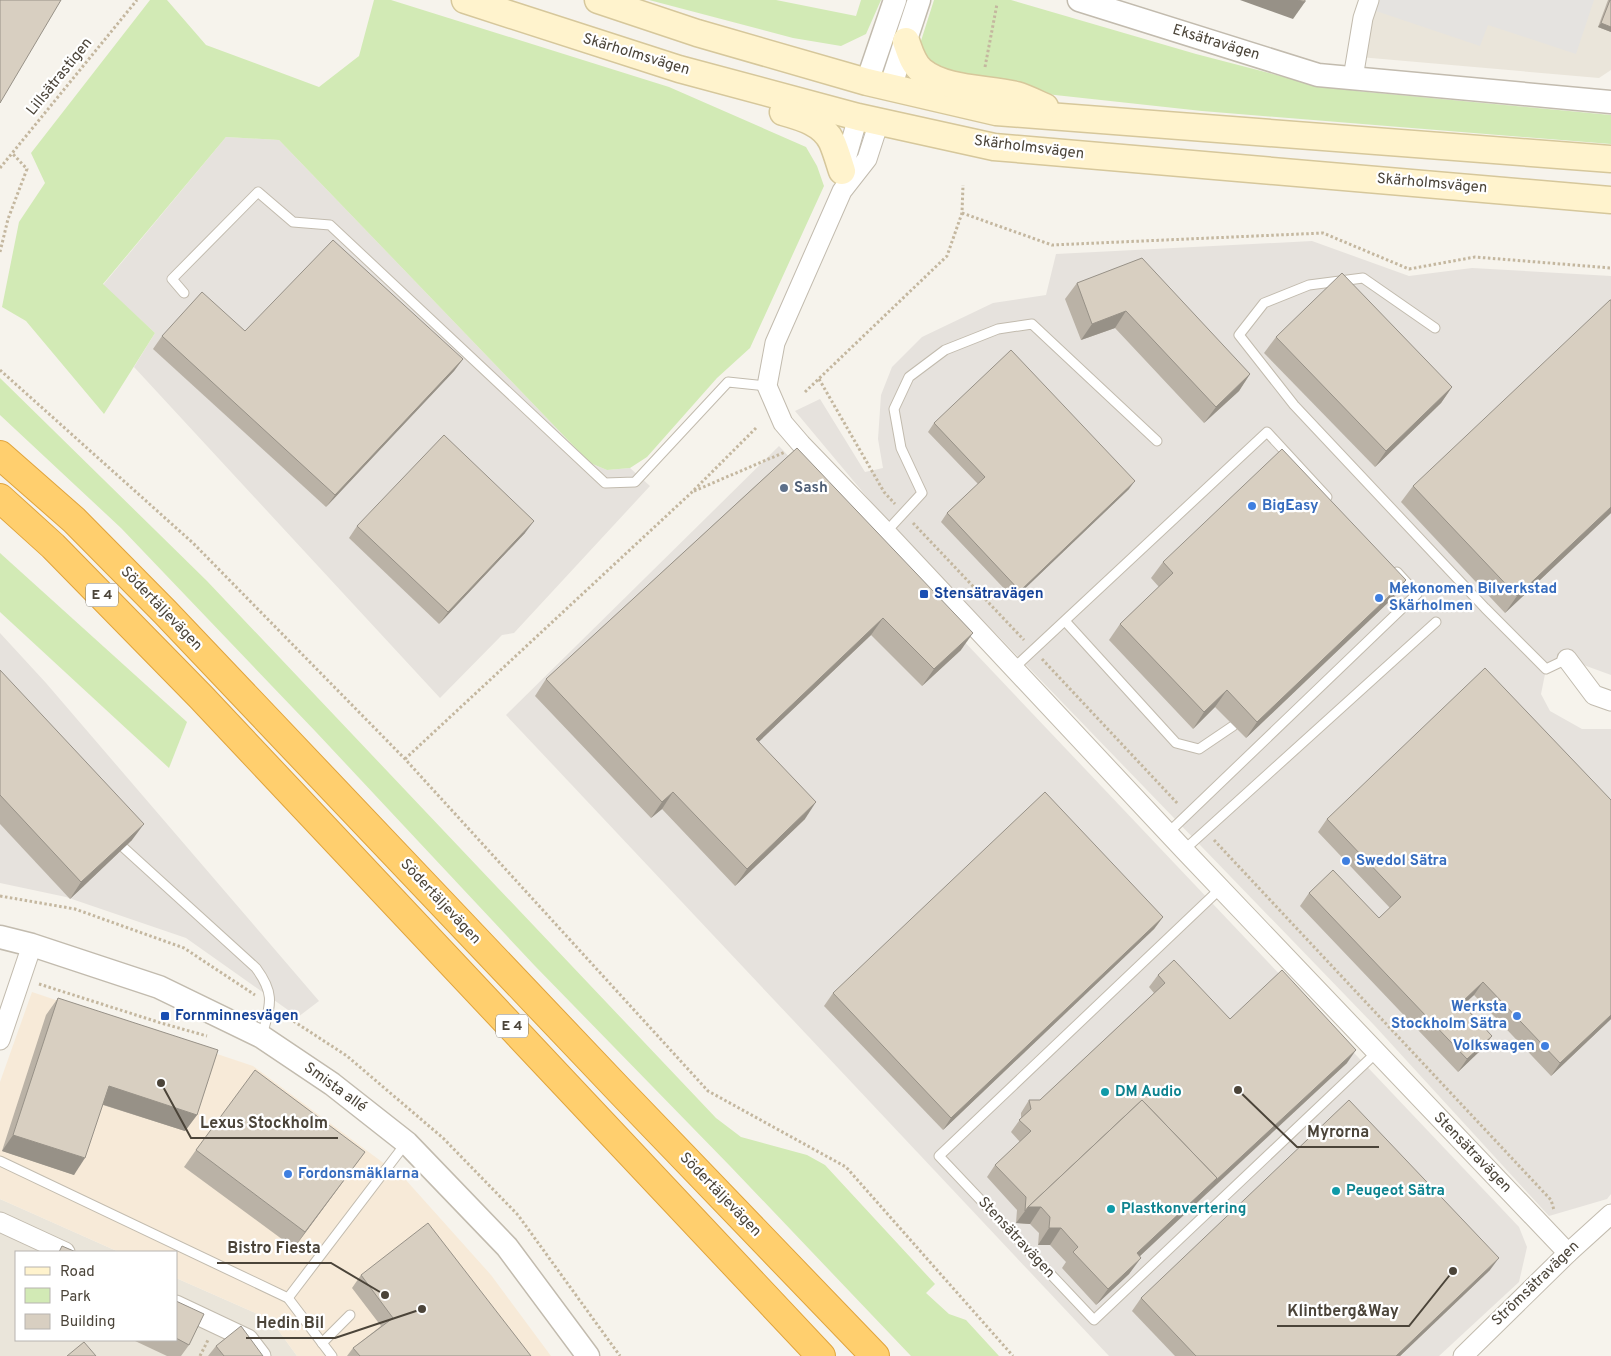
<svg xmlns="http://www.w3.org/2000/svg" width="1611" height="1356" font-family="Overpass,sans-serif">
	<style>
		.residential { fill: #eae5da }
		.commercial { fill: #f7ead8 }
		.industrial { fill: #e6e2dd }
		.green { fill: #d2eab5 }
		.parking { fill: #e5e3e0 }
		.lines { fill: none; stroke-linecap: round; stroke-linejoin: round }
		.service-casing { stroke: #c2bbae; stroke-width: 11 }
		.minor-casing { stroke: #c2bbae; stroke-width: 21 }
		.tertiary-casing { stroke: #c2bbae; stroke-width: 25 }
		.secondary-casing { stroke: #d6c79b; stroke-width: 29 }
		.motorway-casing { stroke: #e0a43c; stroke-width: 30 }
		.path { stroke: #c4b79f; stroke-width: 3; stroke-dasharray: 2.5 2.5; stroke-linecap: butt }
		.service { stroke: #fff; stroke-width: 9 }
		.minor { stroke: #fff; stroke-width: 19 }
		.tertiary { stroke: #fff; stroke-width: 22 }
		.secondary { stroke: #fff3cd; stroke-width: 26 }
		.motorway { stroke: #ffcf6e; stroke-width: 28 }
		.wall { fill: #bab2a6 }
		.shaded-wall { fill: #979187 }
		.building { fill: #d8cfc1; stroke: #979187 }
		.service-dot { fill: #5c6f8a; stroke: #fff; stroke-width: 2 }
		.shop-dot { fill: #3f7fe0; stroke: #fff; stroke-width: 2 }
		.transit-dot { fill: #1a4fb4; stroke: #fff; stroke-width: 2 }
		.culture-dot { fill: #0f9aa8; stroke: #fff; stroke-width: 2 }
		.labels { text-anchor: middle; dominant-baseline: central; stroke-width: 4.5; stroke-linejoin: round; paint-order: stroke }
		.shield { fill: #fff; stroke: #817c74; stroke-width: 1 }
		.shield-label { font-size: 14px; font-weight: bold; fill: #4b4439 }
		.street-label { font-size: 15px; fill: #4b4439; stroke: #fff }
		.service-label { font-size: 15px; font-weight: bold; fill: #4e5e75; stroke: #fff; text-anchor: start }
		.shop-label { font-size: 15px; font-weight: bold; fill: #366cbe; stroke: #fff; text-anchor: start }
		.transit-label { font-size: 15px; font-weight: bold; fill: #164399; stroke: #fff; text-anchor: start }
		.culture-label { font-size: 15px; font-weight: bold; fill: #0d838f; stroke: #fff; text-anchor: start }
		.leader { fill: none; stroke: #4b4439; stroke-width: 2 }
		.callout-dot { fill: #4b4439; stroke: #fff; stroke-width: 2 }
		.callout-label { font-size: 16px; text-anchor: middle; font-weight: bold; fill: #4b4439; stroke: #fff; stroke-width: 4.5; stroke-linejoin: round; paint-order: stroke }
	</style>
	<rect width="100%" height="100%" fill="#f6f3ec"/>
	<g class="residential">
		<path d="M1360,0H1611V70L1599,78L1348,56L1351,25Z"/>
		<path d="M0,1199L119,1252H16V1340H176V1278L271,1320L297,1356H0Z"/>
	</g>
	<path class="commercial" d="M32,992L253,1066L405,1179L491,1275L551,1356H297L271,1320L176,1278V1252H119L0,1199V1082Z"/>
	<g class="industrial">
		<path d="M226,137L279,140L590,463L607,470L630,468L650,486L514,633L502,635L440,698L134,367L155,333L103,285Z"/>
		<path d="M1312,241L1409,276L1472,268L1611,276V675L1567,659L1546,669L1541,694L1550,711L1582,729H1611V1194L1607,1199L1549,1216L1374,1025L887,521L795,411L820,399L865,472L883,468L878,439L881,395L892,367L922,337L993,303L1046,295L1056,254Z"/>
		<path d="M779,446L1519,1227L1527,1247L1519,1282L1439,1356H1109L506,715Z"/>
		<path d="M0,633L46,683L319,1001L298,1017L186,938L66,897L0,883Z"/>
	</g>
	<g class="green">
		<path d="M150,0H167L206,45L319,87L359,56L374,0H391L669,87L806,147L817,166L824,186L750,348L717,378L647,457L630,468L607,470L590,463L279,140L226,137L103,284L155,333L104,414L26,321L2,307L19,222L45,183L31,153Z"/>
		<path d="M649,0H776L856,16L861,0H881L866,34L841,46L793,38Z"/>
		<path d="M934,0H1011L1196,54L1292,79L1357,91L1611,115V144L1202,111L999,89L936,69L923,57L920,44Z"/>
		<path d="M0,378L207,581L716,1118L741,1137L807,1155L825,1165L935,1284L926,1293L949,1314L966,1320L999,1356H911L730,1166L535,966L316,732L121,528L0,415Z"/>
		<path d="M0,553L187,722L169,768L0,612Z"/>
	</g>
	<path class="parking" d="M1380,0H1594L1576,54L1488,25L1480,46L1376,11Z"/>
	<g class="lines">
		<g class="service-casing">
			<g id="service">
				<path d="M184,293L172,279L258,192L293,222L330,225L605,483L635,482L728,382L767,386"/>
				<path d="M1435,328L1363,278L1309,285L1264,303L1239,335L1294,405L1485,608L1546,669L1567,659"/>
				<path d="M886,532L922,493L901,448L894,409L909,377L945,350L998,329L1032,324L1157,441"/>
				<path d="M1065,621L1176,743L1199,749L1233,726"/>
				<path d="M1014,668L1267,432L1327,497"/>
				<path d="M1168,833L1417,594L1397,572"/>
				<path d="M124,848L256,968C276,995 270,1005 262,1036"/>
				<path d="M1184,850L1436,622"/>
				<path d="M1221,888L939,1156L1094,1320L1377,1052"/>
				<path d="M0,1161L288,1298L332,1356"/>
				<path d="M288,1298L406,1143"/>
				<path d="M322,1343L350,1315"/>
			</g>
		</g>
		<g class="minor-casing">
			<g id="minor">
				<path d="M1353,78L1363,18L1369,0"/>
				<path d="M879,122L867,159L842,191L775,343L767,386L783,423L801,444L886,532L1184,850L1568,1253"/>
				<path d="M842,173L858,117"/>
				<path d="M1567,659L1594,695L1611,701"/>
				<path d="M0,1040L32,945"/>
				<path d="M0,1222L65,1252"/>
				<path d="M176,1305L248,1339L261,1356"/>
				<path d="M1463,1356L1568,1253L1611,1214"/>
			</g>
		</g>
		<g class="tertiary-casing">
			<g id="tertiary">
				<path d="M1079,0L1318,75L1611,102"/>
				<path d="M867,82L895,0"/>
				<path d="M890,88L919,0"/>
				<path d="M0,937L32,945L159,987L262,1037L332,1084L407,1143L507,1247L588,1356"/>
			</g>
		</g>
		<g class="secondary-casing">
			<g id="secondary">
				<path d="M465,0L679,69L858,117L994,147L1611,200"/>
				<path d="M598,0L697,33L867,82L996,112L1611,159"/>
				<path d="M906,41C910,52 913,64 922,71C945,90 988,88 1016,95C1026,98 1036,103 1045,107"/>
				<path d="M783,112C801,117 823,123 832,142C836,151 839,162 842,171"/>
			</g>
		</g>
		<g class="motorway-casing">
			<g id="motorway">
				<path d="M0,455L74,520L165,612L621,1092L875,1356"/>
				<path d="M0,498L53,546L201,697L821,1356"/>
			</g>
		</g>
		<g class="path">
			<path d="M985,67L997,4"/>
			<path d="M0,168L137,0"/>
			<path d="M962,213L1052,245L1323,233L1409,269L1475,257L1611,268"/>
			<path d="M0,252L8,219L27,169L12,153"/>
			<path d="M0,370L193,543L405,759L708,1091L846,1167L1013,1356"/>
			<path d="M819,379L884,492L895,504"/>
			<path d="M805,392L947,256L962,213L963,185"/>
			<path d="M694,491L785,452"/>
			<path d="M913,523L1024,640"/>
			<path d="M1042,659L1178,804"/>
			<path d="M405,759L691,493L756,428"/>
			<path d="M1214,840L1551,1200L1554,1210"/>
			<path d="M0,896L75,909L184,948L255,995"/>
			<path d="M39,984L161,1023L207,1036"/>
			<path d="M281,1013L347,1056L443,1138L518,1215L620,1356"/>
			<path d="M200,1356L208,1340"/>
		</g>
		<use href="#service" class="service"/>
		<use href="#minor" class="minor"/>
		<use href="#tertiary" class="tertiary"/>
		<use href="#secondary" class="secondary"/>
		<use href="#motorway" class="motorway"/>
	</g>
	<g class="wall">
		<path d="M1608,0H1611V32L1598,27Z"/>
		<path d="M1077,283L1250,374L1239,391L1204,423L1115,328L1081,340L1065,299Z"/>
		<path d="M162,336L463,359L454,371L326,507L153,349Z"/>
		<path d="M1276,337L1452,387L1441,403L1375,467L1264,353Z"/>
		<path d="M934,423L1129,489L1014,599L941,522L947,513L978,484L928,432Z"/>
		<path d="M797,448L961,650L922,686L871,635L758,742L805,819L735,886L662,809L651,818L535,696L546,679Z"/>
		<path d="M1413,486L1611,513L1505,613L1401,502Z"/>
		<path d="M357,526L525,533L439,624L349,538Z"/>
		<path d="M1163,562L1406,580L1395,596L1246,738L1215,707L1193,729L1109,640L1120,624L1159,587L1151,578Z"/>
		<path d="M0,670L132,840L70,899L0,824Z"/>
		<path d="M1611,800V1019L1551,1076L1474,995L1463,1005L1492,1036L1483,1048L1458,1072L1300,906L1309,893L1379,918L1390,908L1318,832L1327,819Z"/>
		<path d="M1163,917L1154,929L943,1130L824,1006L833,993Z"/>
		<path d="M1158,975L1230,1019L1347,1063L1140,1256L1129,1274L1096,1305L1062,1268L1066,1262L1050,1245H1038L1039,1233L1030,1224L1016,1223L1017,1210L987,1177L995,1165L1020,1142L1011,1132L1021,1118V1113L1029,1100H1040L1154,993L1149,987Z"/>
		<path d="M58,998L197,1115L185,1131L103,1105L74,1175L2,1151L46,1015Z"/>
		<path d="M196,1150L365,1152L294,1248L184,1167Z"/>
		<path d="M1490,1270L1400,1356H1175L1132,1311L1141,1298Z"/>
		<path d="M361,1275L531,1356H347L353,1348L381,1326L352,1288Z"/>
		<path d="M176,1301L189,1345L181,1356H167L133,1340H176Z"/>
		<path d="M216,1346L263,1356H208Z"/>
	</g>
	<g class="shaded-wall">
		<path d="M1240,0H1298L1305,2L1293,19Z"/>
		<path d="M1601,23L1611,27V32L1598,27Z"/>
		<path d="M1126,311L1115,328L1081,340L1092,324Z"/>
		<path d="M463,359L454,371L326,507L335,495Z"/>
		<path d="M1250,374L1239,391L1204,423L1216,407Z"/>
		<path d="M1452,387L1441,403L1375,467L1386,451Z"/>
		<path d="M1135,481L1129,489L1014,599L1020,591Z"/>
		<path d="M1611,507V513L1505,613L1517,596Z"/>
		<path d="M534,521L525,533L439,624L448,612Z"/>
		<path d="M1406,580L1395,596L1246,738L1257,722Z"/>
		<path d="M883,618L871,635L744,756L756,739Z"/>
		<path d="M973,633L961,650L922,686L934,669Z"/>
		<path d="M1227,690L1215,707L1193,729L1204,712Z"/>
		<path d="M673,792L662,809L651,818L662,802Z"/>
		<path d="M816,802L805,819L735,886L747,869Z"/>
		<path d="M144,824L132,840L70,899L81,882Z"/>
		<path d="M1163,917L1154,929L943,1130L951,1118Z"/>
		<path d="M1483,982L1474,995L1452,1015L1461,1003Z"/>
		<path d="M1611,1015V1019L1551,1076L1560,1063Z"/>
		<path d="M1492,1036L1483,1048L1458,1072L1467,1059Z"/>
		<path d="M1356,1050L1347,1063L1205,1195L1214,1182Z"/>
		<path d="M109,1086L197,1115L185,1131L98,1103Z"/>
		<path d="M13,1135L85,1158L74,1175L2,1151Z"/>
		<path d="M365,1152L353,1168L294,1248L305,1232Z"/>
		<path d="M1217,1178L1205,1195L1125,1270L1137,1253Z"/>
		<path d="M1028,1207H1041L1030,1224L1016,1223Z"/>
		<path d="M1049,1228H1061L1050,1245H1038Z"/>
		<path d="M1141,1258L1129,1274L1096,1305L1108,1289Z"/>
		<path d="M1499,1258L1490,1270L1400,1356H1396Z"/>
	</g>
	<g class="building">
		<path d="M0,0H61L0,103Z"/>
		<path d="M1298,0H1305V2Z"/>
		<path d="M1610,0H1611V27L1601,23Z"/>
		<path d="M333,240L463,359L335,495L162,336L202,292L245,331Z"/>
		<path d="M1142,258L1250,374L1216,407L1126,311L1092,324L1077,283Z"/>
		<path d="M1342,273L1452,387L1386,451L1276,337Z"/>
		<path d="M1610,300H1611V507L1517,596L1413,486Z"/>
		<path d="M1011,350L1135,481L1020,591L947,513L985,477L934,423Z"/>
		<path d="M444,435L534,521L448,612L357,526Z"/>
		<path d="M797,448L973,633L934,669L883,618L756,739L816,802L747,869L673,792L662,802L546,679Z"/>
		<path d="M1282,449L1406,580L1257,722L1227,690L1204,712L1120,624L1173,573L1163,562Z"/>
		<path d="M1485,668L1611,800V1015L1560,1063L1483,982L1461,1003L1492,1036L1467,1059L1309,893L1333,870L1379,918L1401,897L1327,819Z"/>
		<path d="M0,670L144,824L81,882L0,795Z"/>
		<path d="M1045,792L1163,917L951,1118L833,993Z"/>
		<path d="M1174,960L1230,1019L1282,970L1356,1050L1214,1182L1217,1178L1142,1100L1028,1207L1025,1211L1026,1197L995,1165L1031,1131L1019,1120L1031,1109L1029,1100H1040L1165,983L1158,975Z"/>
		<path d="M58,998L218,1050L197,1115L109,1086L85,1158L13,1135Z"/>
		<path d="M255,1070L365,1152L305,1232L196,1150Z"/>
		<path d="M1142,1100L1217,1178L1137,1253L1141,1258L1108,1289L1073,1252L1078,1247L1061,1228H1049L1050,1217L1041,1207H1028Z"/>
		<path d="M1349,1100L1499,1258L1396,1356H1196L1141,1298Z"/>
		<path d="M428,1223L531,1356H360L353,1348L393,1318L361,1275Z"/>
		<path d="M62,1246L76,1252H59Z"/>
		<path d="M176,1301L204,1314L189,1345L176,1338Z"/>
		<path d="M241,1326L263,1356H224L216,1346Z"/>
		<path d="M84,1342L96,1356H67Z"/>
	</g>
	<circle class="service-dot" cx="784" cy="488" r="5"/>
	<g class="shop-dot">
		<circle cx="1252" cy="506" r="5"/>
		<circle cx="1379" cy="598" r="5"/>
		<circle cx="1346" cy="861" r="5"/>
		<circle cx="1517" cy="1016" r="5"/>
		<circle cx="1545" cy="1046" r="5"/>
		<circle cx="288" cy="1174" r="5"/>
	</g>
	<g class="transit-dot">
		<rect x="919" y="589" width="10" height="10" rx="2.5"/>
		<rect x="160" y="1011" width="10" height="10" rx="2.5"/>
	</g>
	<g class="culture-dot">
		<circle cx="1105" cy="1092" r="5"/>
		<circle cx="1336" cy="1191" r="5"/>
		<circle cx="1111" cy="1209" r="5"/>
	</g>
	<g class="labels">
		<g class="shield">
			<rect x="86" y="583.5" width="32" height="23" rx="4"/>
			<rect x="496" y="1014.5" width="32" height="23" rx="4"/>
		</g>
		<g class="shield-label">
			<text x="102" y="595">E 4</text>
			<text x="512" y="1026">E 4</text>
		</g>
		<g class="street-label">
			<text transform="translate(1216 43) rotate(17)">Eksätravägen</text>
			<text transform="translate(636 55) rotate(17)">Skärholmsvägen</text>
			<text transform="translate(60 77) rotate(-51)">Lillsätrastigen</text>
			<text transform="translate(1029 148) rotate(7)">Skärholmsvägen</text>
			<text transform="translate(1432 184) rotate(5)">Skärholmsvägen</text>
			<text transform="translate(161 609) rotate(46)">Södertäljevägen</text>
			<text transform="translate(440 902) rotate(47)">Södertäljevägen</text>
			<text transform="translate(335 1088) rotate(36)">Smista allé</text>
			<text transform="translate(1472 1153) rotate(46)">Stensätravägen</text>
			<text transform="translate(720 1195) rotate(46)">Södertäljevägen</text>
			<text transform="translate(1016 1238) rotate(47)">Stensätravägen</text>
			<text transform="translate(1536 1284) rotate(-44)">Strömsätravägen</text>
		</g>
		<g class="service-label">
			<text x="794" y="488">Sash</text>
		</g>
		<g class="shop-label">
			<text x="1262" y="506">BigEasy</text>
			<text x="1389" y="589">Mekonomen Bilverkstad<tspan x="1389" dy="17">Skärholmen</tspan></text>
			<text x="1356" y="861">Swedol Sätra</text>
			<text x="1507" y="1007" text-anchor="end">Werksta<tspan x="1507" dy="17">Stockholm Sätra</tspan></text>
			<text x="1535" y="1046" text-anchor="end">Volkswagen</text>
			<text x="298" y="1174">Fordonsmäklarna</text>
		</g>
		<g class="transit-label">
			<text x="934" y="594">Stensätravägen</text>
			<text x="175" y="1016">Fornminnesvägen</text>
		</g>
		<g class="culture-label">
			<text x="1115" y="1092">DM Audio</text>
			<text x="1346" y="1191">Peugeot Sätra</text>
			<text x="1121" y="1209">Plastkonvertering</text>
		</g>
	</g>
	<path class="leader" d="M161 1083L191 1138H338M1238 1090L1297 1147H1379M385 1295L331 1263H217M1453 1271L1409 1326H1277M422 1309L335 1338H246"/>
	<g class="callout-dot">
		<circle cx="161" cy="1083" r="5"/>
		<circle cx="1238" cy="1090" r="5"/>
		<circle cx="385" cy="1295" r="5"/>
		<circle cx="1453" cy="1271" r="5"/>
		<circle cx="422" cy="1309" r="5"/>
	</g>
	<g class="callout-label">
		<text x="264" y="1128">Lexus Stockholm</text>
		<text x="1338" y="1137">Myrorna</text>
		<text x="274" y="1253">Bistro Fiesta</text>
		<text x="1343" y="1316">Klintberg&amp;Way</text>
		<text x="290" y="1328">Hedin Bil</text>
	</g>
	<rect x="15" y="1251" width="162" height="90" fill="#ffffff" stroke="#b7b4b0"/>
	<rect x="25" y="1267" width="25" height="8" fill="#fff3cd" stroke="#b7b4b0"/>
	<text x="60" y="1276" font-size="15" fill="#4b4439">Road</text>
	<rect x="25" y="1288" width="25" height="15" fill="#d2eab5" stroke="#b7b4b0"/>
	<text x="60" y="1301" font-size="15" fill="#4b4439">Park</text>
	<rect x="25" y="1314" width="25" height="15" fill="#d8cfc1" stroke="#b7b4b0"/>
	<text x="60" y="1326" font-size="15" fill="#4b4439">Building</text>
</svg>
